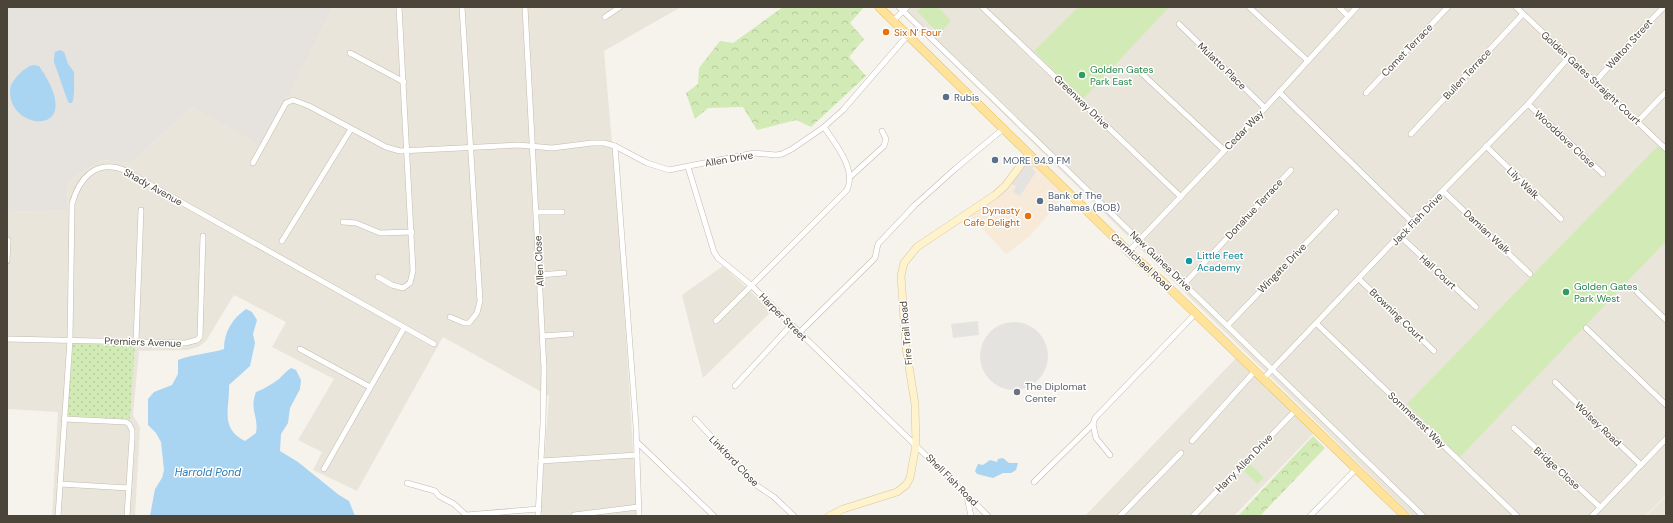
<svg xmlns="http://www.w3.org/2000/svg" width="1673" height="523" font-family="'DM Sans',sans-serif">
	<style>
		.residential { fill: #eae5da }
		.commercial { fill: #f7ead8 }
		.industrial { fill: #e6e2dd }
		.green { fill: url(#green-dots) }
		.forest { fill: url(#forest-crowns) }
		.pitch { fill: #d2eab5 }
		.parking { fill: #e5e3e0 }
		.water { fill: #a9d4f2 }
		.lines { fill: none; stroke-linecap: round; stroke-linejoin: round }
		.street-casing { stroke: #c2bbae; stroke-width: 6 }
		.secondary-casing { stroke: #d6c79b; stroke-width: 8 }
		.primary-casing { stroke: #e6c16a; stroke-width: 9 }
		.street { stroke: #fff; stroke-width: 5 }
		.secondary { stroke: #fff3cd; stroke-width: 7 }
		.primary { stroke: #ffe39c; stroke-width: 8 }
		.food-dot { fill: #e8710a; stroke: #fff; stroke-width: 1.5 }
		.leisure-dot { fill: #2e9e5b; stroke: #fff; stroke-width: 1.5 }
		.service-dot { fill: #5c6f8a; stroke: #fff; stroke-width: 1.5 }
		.culture-dot { fill: #0f9aa8; stroke: #fff; stroke-width: 1.5 }
		.worship-dot { fill: #6b7280; stroke: #fff; stroke-width: 1.5 }
		.labels { text-anchor: middle; dominant-baseline: central; stroke-width: 3; stroke-linejoin: round; paint-order: stroke }
		.food-label { font-size: 10px; fill: #c56008; stroke: #fff; text-anchor: start }
		.street-label { font-size: 10px; fill: #4b4439; stroke: #fff }
		.leisure-label { font-size: 10px; fill: #27864d; stroke: #fff; text-anchor: start }
		.service-label { font-size: 10px; fill: #4e5e75; stroke: #fff; text-anchor: start }
		.culture-label { font-size: 10px; fill: #0d838f; stroke: #fff; text-anchor: start }
		.worship-label { font-size: 10px; fill: #5b616d; stroke: #fff; text-anchor: start }
		.water-label { font-size: 11px; font-style: italic; fill: #2e7ab2; stroke: #fff }
	</style>
	<defs>
		<pattern id="green-dots" width="8" height="8" patternUnits="userSpaceOnUse"><rect width="8" height="8" fill="#d2eab5"/><path d="M2 2h.1M6 6h.1" fill="none" stroke="#b6ca9c" stroke-width="1.8" stroke-linecap="round"/></pattern>
		<pattern id="forest-crowns" width="20" height="18" patternUnits="userSpaceOnUse"><rect width="20" height="18" fill="#d2eab5"/><path d="M2 6a3 3 0 1 1 6 0M12 15a3 3 0 1 1 6 0" fill="none" stroke="#b6ca9c"/></pattern>
	</defs>
	<rect width="100%" height="100%" fill="#f6f3ec"/>
	<g class="residential">
		<path d="M333,7H681L604,51L619,224L637,516H540L549,396L443,337L357,491L313,470L322,452L298,440L334,379L272,347L286,322L234,295L206,341L198,347L187,350L139,351L133,415L140,427L135,516H52L58,412L7,409V212L67,210L68,181L102,160L131,163L192,107L263,145Z"/>
		<path d="M895,7H1666V495L1645,516H1412Z"/>
		<path d="M723,266L772,311L703,378L682,295Z"/>
		<path d="M1236,358L1314,433L1234,516H1085Z"/>
		<path d="M1666,496V516H1646Z"/>
	</g>
	<path class="commercial" d="M1027,158L1065,194L1031,235L1006,254L970,216L995,199Z"/>
	<path class="industrial" d="M7,7H333L263,146L192,107L131,163L102,160L68,181L67,210L7,212Z"/>
	<path class="green" d="M73,343L135,345L130,419L67,416Z"/>
	<g class="forest">
		<path d="M783,7H864L850,23L864,39L849,57L866,76L811,127L796,120L757,130L743,107L708,108L695,119L686,93L698,84L699,68L720,41L733,43Z"/>
		<path d="M1313,436L1325,448L1260,516H1238Z"/>
	</g>
	<g class="pitch">
		<path d="M922,7H938L951,21L939,34L917,11Z"/>
		<path d="M1078,7H1169L1083,99L1034,51Z"/>
		<path d="M1658,146L1666,153V241L1460,457L1407,404Z"/>
		<path d="M1250,464L1264,478L1257,484L1243,470Z"/>
	</g>
	<g class="parking">
		<path d="M1025,163L1034,167L1032,169L1036,172L1020,196L1013,192L1016,186L1011,184Z"/>
		<path d="M978,321L979,335L953,338L951,324Z"/>
		<circle cx="1014" cy="356" r="34"/>
	</g>
	<g class="water">
		<path d="M60,50L64,52L68,64L74,72C74,79 75,98 72,103H69L67,99L54,62V58L55,52Z"/>
		<path d="M33,65L39,66C92,142 0,131 11,85C16,76 24,68 33,65Z"/>
		<path d="M246,309L252,312L257,320L253,334L255,343L250,366L229,385C230,408 219,428 245,441L256,433C259,416 249,411 256,392C264,389 272,384 279,379C283,375 286,371 291,368L296,370L301,380L300,389L290,408L288,423L281,434L280,451L298,462L339,495L349,501L355,516H150L155,489L162,478L164,470L161,442L156,433L148,425V399L154,392L172,385L178,374V360C193,354 208,354 224,349C224,332 232,319 246,309Z"/>
		<path d="M1003,458L1009,463H1018L1016,470L1011,473H1003L993,478L977,474L975,471L978,464L983,465L990,460L997,462L998,459Z"/>
	</g>
	<g class="lines">
		<g class="street-casing">
			<g id="street">
				<path d="M525,7L544,368L543,423L538,516"/>
				<path d="M899,7L1423,516"/>
				<path d="M982,7L1181,197"/>
				<path d="M1249,7L1308,61"/>
				<path d="M1339,7L1348,16"/>
				<path d="M1516,7L1666,149"/>
				<path d="M605,17L620,7"/>
				<path d="M893,21L907,7"/>
				<path d="M1179,24L1265,108"/>
				<path d="M350,53L404,82"/>
				<path d="M1137,69L1224,150"/>
				<path d="M1596,81L1639,32L1664,7"/>
				<path d="M1279,92L1412,222"/>
				<path d="M1366,93L1448,7"/>
				<path d="M1528,104L1603,174"/>
				<path d="M1638,121L1666,92"/>
				<path d="M1411,134L1523,14"/>
				<path d="M615,146L636,426L639,516"/>
				<path d="M1486,146L1561,219"/>
				<path d="M253,163L286,103L293,100L309,106L386,147L400,151L518,145L552,148L592,143H604L615,146L647,163L669,170L754,153L776,155L782,154L792,149L824,127L843,110L907,36"/>
				<path d="M688,167L714,252L718,258L752,286L988,516"/>
				<path d="M850,177L884,146L886,139L882,131"/>
				<path d="M1443,191L1530,274"/>
				<path d="M536,212H562"/>
				<path d="M343,222L356,223L380,233L412,232"/>
				<path d="M1400,236L1476,307"/>
				<path d="M282,241L351,129"/>
				<path d="M1129,251L1265,108L1357,7"/>
				<path d="M7,261L8,240"/>
				<path d="M539,275L564,273"/>
				<path d="M378,277L392,285L403,288L410,283L413,271L399,7"/>
				<path d="M1359,279L1434,351"/>
				<path d="M1184,284L1291,170"/>
				<path d="M1637,292L1666,320"/>
				<path d="M450,317L464,323H469L477,313L480,301L462,7"/>
				<path d="M716,321L847,190C857,170 835,143 824,127"/>
				<path d="M1317,324L1517,516"/>
				<path d="M1228,325L1336,212"/>
				<path d="M1586,328L1666,405"/>
				<path d="M799,333L875,258L878,244L915,205L955,169L1003,129"/>
				<path d="M543,336L571,334"/>
				<path d="M7,339L185,343L197,340L200,337L203,236"/>
				<path d="M136,341L141,210"/>
				<path d="M300,349L370,387"/>
				<path d="M1263,379L1412,222L1528,104L1569,57"/>
				<path d="M1555,382L1641,465"/>
				<path d="M735,386L791,325"/>
				<path d="M64,419L126,422L129,424L132,430V439L127,516"/>
				<path d="M695,419L756,485L774,497L794,516"/>
				<path d="M1093,424L1096,438L1110,455"/>
				<path d="M1514,428L1600,507"/>
				<path d="M1192,441L1255,371"/>
				<path d="M637,442L714,516"/>
				<path d="M541,461L637,455"/>
				<path d="M324,469L404,328"/>
				<path d="M1034,482L1093,424L1095,418L1195,314"/>
				<path d="M407,483L435,491L439,496L454,504L466,515L539,509"/>
				<path d="M60,484L129,488"/>
				<path d="M967,497L971,516"/>
				<path d="M574,515L638,507"/>
				<path d="M58,516L70,340L72,204C79,178 96,159 124,170L434,344"/>
				<path d="M1120,516L1181,453"/>
				<path d="M1193,516L1296,410"/>
				<path d="M1310,516L1357,468"/>
				<path d="M1592,516L1666,439"/>
			</g>
		</g>
		<g class="secondary-casing">
			<path id="secondary" d="M829,516L843,509L897,492L906,485L910,478L916,445L915,404L906,348L901,276L904,263L917,247L995,195L1005,186L1029,154"/>
		</g>
		<g class="primary-casing">
			<path id="primary" d="M879,7L1131,254L1164,283L1405,516"/>
		</g>
		<use href="#street" class="street"/>
		<use href="#secondary" class="secondary"/>
		<use href="#primary" class="primary"/>
	</g>
	<g class="food-dot">
		<circle cx="886" cy="32" r="4"/>
		<circle cx="1028" cy="216" r="4"/>
	</g>
	<g class="leisure-dot">
		<circle cx="1082" cy="75" r="4"/>
		<circle cx="1566" cy="292" r="4"/>
	</g>
	<g class="service-dot">
		<circle cx="946" cy="97" r="4"/>
		<circle cx="995" cy="160" r="4"/>
		<circle cx="1040" cy="201" r="4"/>
	</g>
	<circle class="culture-dot" cx="1189" cy="261" r="4"/>
	<circle class="worship-dot" cx="1017" cy="392" r="4"/>
	<g class="labels">
		<g class="food-label">
			<text x="894" y="32">Six N' Four</text>
			<text x="1020" y="210" text-anchor="end">Dynasty<tspan x="1020" dy="12">Cafe Delight</tspan></text>
		</g>
		<g class="street-label">
			<text transform="translate(1629 44) rotate(-48)">Walton Street</text>
			<text transform="translate(1407 50) rotate(-46)">Comet Terrace</text>
			<text transform="translate(1222 66) rotate(44)">Mulatto Place</text>
			<text transform="translate(1467 74) rotate(-47)">Bullen Terrace</text>
			<text transform="translate(1591 78) rotate(43)">Golden Gates Straight Court</text>
			<text transform="translate(1082 102) rotate(44)">Greenway Drive</text>
			<text transform="translate(1244 130) rotate(-46)">Cedar Way</text>
			<text transform="translate(1565 139) rotate(43)">Wooddove Close</text>
			<text transform="translate(729 159) rotate(-10)">Allen Drive</text>
			<text transform="translate(1523 183) rotate(44)">Lily Walk</text>
			<text transform="translate(153 187) rotate(29)">Shady Avenue</text>
			<text transform="translate(1254 209) rotate(-47)">Donahue Terrace</text>
			<text transform="translate(1417 219) rotate(-46)">Jack Fish Drive</text>
			<text transform="translate(1487 232) rotate(43)">Damian Walk</text>
			<text transform="translate(539 261) rotate(-93)">Allen Close</text>
			<text transform="translate(1161 261) rotate(44)">New Guinea Drive</text>
			<text transform="translate(1141 262) rotate(43)">Carmichael Road</text>
			<text transform="translate(1282 268) rotate(-46)">Wingate Drive</text>
			<text transform="translate(1438 272) rotate(43)">Hall Court</text>
			<text transform="translate(1397 315) rotate(44)">Browning Court</text>
			<text transform="translate(783 317) rotate(45)">Harper Street</text>
			<text transform="translate(906 333) rotate(-95)">Fire Trail Road</text>
			<text transform="translate(143 342) rotate(2)">Premiers Avenue</text>
			<text transform="translate(1417 420) rotate(44)">Sommerest Way</text>
			<text transform="translate(1598 424) rotate(44)">Wolsey Road</text>
			<text transform="translate(734 461) rotate(46)">Linkford Close</text>
			<text transform="translate(1244 463) rotate(-46)">Harry Allen Drive</text>
			<text transform="translate(1557 468) rotate(42)">Bridge Close</text>
			<text transform="translate(952 480) rotate(45)">Shell Fish Road</text>
		</g>
		<g class="leisure-label">
			<text x="1090" y="69">Golden Gates<tspan x="1090" dy="12">Park East</tspan></text>
			<text x="1574" y="286">Golden Gates<tspan x="1574" dy="12">Park West</tspan></text>
		</g>
		<g class="service-label">
			<text x="954" y="97">Rubis</text>
			<text x="1003" y="160">MORE 94.9 FM</text>
			<text x="1048" y="195">Bank of The<tspan x="1048" dy="12">Bahamas (BOB)</tspan></text>
		</g>
		<g class="culture-label">
			<text x="1197" y="255">Little Feet<tspan x="1197" dy="12">Academy</tspan></text>
		</g>
		<g class="worship-label">
			<text x="1025" y="386">The Diplomat<tspan x="1025" dy="12">Center</tspan></text>
		</g>
		<g class="water-label">
			<text x="208" y="472">Harrold Pond</text>
		</g>
	</g>
	<rect width="1673" height="523" fill="none" stroke="#4b4439" stroke-width="16"/>
</svg>
